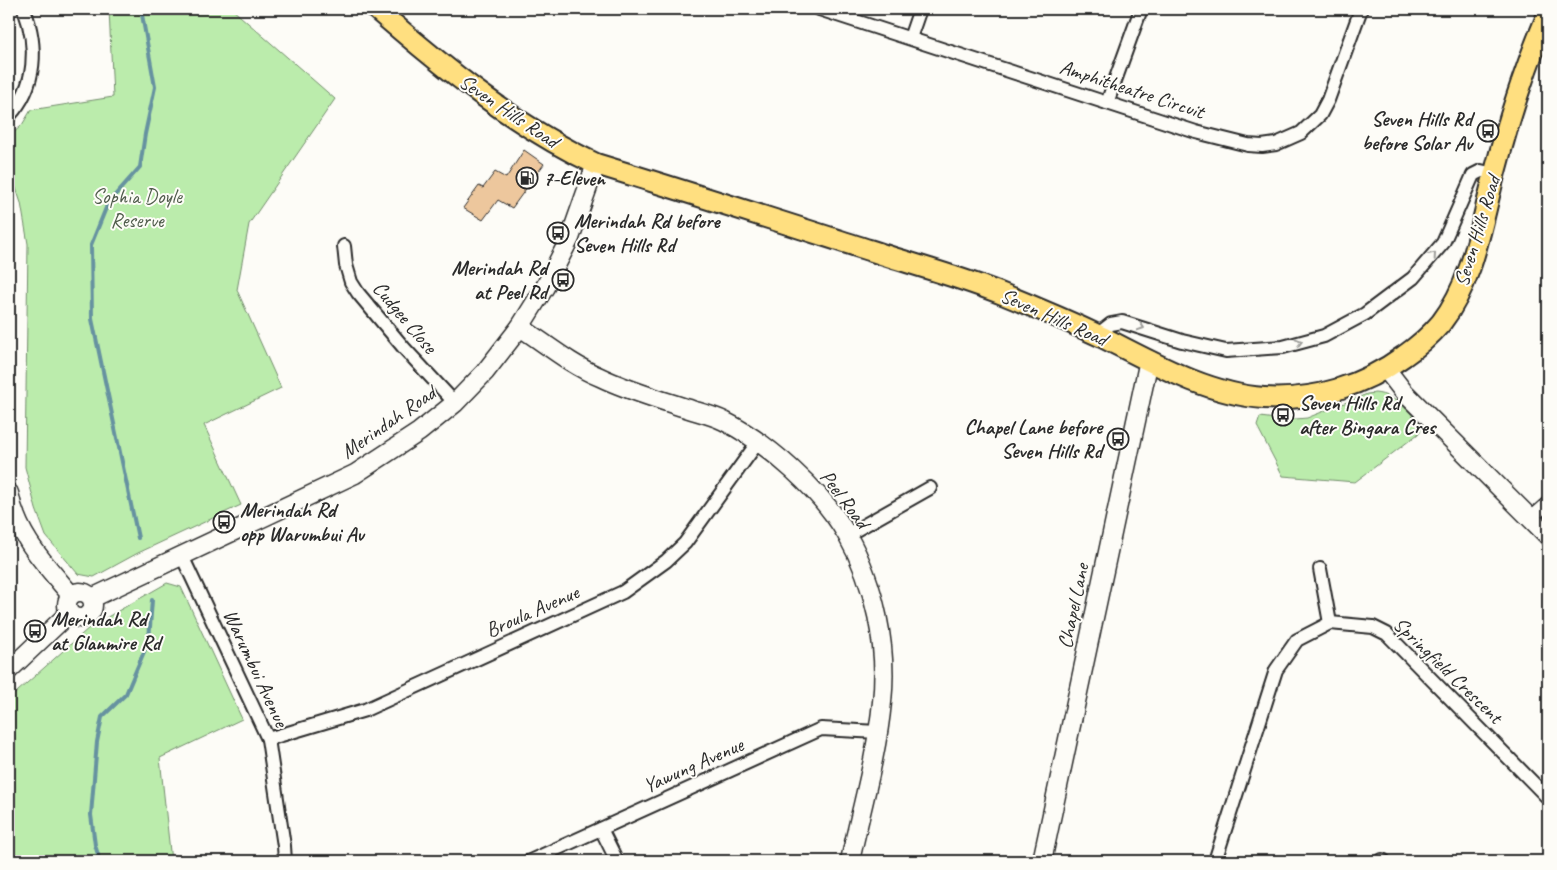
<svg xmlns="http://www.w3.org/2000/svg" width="1557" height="870" font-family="Caveat,sans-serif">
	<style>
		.green { fill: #bbecac; stroke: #738c6c }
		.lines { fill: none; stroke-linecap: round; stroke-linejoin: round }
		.stream { stroke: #6692a0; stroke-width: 4 }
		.building { fill: #edc79d; stroke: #2b2b2b }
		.street-casing { stroke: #2b2b2b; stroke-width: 16 }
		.secondary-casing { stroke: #2b2b2b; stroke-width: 21 }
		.primary-casing { stroke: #2b2b2b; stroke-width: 24 }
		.street { stroke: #fdfcf7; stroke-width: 12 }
		.secondary { stroke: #fdfcf7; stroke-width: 18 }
		.primary { stroke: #ffdf80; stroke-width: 20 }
		.oneway { stroke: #9e9e9b }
		.labels { text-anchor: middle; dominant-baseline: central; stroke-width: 4; stroke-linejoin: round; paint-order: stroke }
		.street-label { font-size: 21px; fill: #2b2b2b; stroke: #fdfcf7 }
		.poi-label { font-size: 21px; font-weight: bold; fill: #2b2b2b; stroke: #fdfcf7; text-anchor: start }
		.park-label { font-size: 21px; fill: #4f5b4b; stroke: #fdfcf7 }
	</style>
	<rect width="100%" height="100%" fill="#fdfcf7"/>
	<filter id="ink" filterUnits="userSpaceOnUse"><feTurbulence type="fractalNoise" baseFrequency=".02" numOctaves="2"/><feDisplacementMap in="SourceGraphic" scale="10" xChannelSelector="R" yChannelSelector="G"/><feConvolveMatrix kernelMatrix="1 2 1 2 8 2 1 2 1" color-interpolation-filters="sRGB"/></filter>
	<g filter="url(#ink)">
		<g class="green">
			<path d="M109,9H232L335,99L249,224L237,290L281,388L204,425L241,505L138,553L94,577L78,574L46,536L36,509L25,467L28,244L21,203L13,179L9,171V137L22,125L31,110L113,97Z"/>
			<path d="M1375,393C1396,395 1409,412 1423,427L1418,434L1355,482L1283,476L1257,426L1260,417L1284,420L1307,418L1367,394Z"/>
			<path d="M167,583L181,587L242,719L160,758L171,861H9V699L90,627Z"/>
		</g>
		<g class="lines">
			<g class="stream">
				<path d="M138,538L92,319L91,245L108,203L140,167L145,134L155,87L141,9"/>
				<path d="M100,861L95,845L91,815L97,742L102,717L126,694L149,640L152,600"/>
			</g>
		</g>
		<path class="building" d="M524,150L544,164L512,208L498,200L483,220L463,208L479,186L483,188L495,172L506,178Z"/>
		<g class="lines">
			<g class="street-casing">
				<g id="street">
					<path d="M819,9L1196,132L1248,145L1262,146L1276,144L1301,133L1320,115L1328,100L1361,9"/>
					<path d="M910,38L920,9"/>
					<path d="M1107,103L1141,9"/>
					<path d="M9,116C37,86 38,46 24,9"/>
					<path d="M344,246L346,265L351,282L358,293L404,348L455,403"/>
					<path d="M1097,335L1111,324L1122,322L1182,341L1226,351L1283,347L1324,336L1365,314L1413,278L1443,243L1473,175L1481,171L1494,174"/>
					<path d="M1531,518L1548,503"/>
					<path d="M847,535L930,488"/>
					<path d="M182,556L268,739L284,846L285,861"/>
					<path d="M1320,569L1330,623"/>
					<path d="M268,739L365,710L623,592L666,561L685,543L758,442"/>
					<path d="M601,829L617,861"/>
					<path d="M1382,860L1384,861"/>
					<path d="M530,861L821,729L878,732"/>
					<path d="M1215,861L1276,670L1297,640L1330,623L1373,627L1387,634L1548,798"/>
				</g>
			</g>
			<g class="secondary-casing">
				<g id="secondary">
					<path d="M520,327C546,344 571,365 600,377C629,391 661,400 692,410C702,413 714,416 724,421C768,443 823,492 847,535C875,584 888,647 882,702C877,755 861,809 850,861"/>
					<path d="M1386,369L1403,391L1548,536"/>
					<path d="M9,493C17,536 44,563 71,595"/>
					<circle cx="80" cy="605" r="13"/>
					<path d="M92,598L355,474L419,432L455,403L485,372L520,327L545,287L570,238L596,164"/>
					<path d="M9,670L69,613"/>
					<path d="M1042,861L1149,360"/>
				</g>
			</g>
			<g class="primary-casing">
				<path id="primary" d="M376,9C443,67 515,126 596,164C688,192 778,221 869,250C914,265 961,277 1005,295C1037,308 1070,322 1102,337C1152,362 1206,394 1264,398C1314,401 1363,386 1404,356C1417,347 1430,336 1441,323C1474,280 1481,224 1495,172C1509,118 1526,65 1548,14"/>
			</g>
			<use href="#street" class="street"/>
			<use href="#secondary" class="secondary"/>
			<use href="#primary" class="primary"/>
		</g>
		<defs><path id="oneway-chevron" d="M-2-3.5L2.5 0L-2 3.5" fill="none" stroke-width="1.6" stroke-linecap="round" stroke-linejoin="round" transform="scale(1.25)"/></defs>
		<g class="oneway">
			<use href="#oneway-chevron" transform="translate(1433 255) rotate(-49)"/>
			<use href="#oneway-chevron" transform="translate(1141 327) rotate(18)"/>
			<use href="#oneway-chevron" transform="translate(1299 342) rotate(-15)"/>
		</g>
	</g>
	<defs>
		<g id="bus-ring" transform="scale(1.125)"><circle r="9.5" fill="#fdfcf7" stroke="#2b2b2b" stroke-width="1.5"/><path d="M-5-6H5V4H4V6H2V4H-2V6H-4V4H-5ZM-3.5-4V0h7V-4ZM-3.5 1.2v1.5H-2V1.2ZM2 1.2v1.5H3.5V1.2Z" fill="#2b2b2b"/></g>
		<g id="fuel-ring" transform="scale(1.125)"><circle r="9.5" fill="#fdfcf7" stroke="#2b2b2b" stroke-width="1.5"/><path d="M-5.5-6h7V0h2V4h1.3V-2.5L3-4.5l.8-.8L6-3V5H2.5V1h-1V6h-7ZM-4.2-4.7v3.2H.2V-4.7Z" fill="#2b2b2b"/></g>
	</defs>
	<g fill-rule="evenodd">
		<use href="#bus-ring" x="1488" y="131"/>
		<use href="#fuel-ring" x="527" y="178"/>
		<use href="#bus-ring" x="558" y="233"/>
		<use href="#bus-ring" x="563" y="280"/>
		<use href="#bus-ring" x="1283" y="415"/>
		<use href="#bus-ring" x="1118" y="439"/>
		<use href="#bus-ring" x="224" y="522"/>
		<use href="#bus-ring" x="35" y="631"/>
	</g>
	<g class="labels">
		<g class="street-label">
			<text transform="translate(1132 89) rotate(18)">Amphitheatre Circuit</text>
			<text transform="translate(509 111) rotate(34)">Seven Hills Road</text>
			<text transform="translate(1477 231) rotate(-73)">Seven Hills Road</text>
			<text transform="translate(405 317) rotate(50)">Cudgee Close</text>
			<text transform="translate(1054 317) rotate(24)">Seven Hills Road</text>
			<text transform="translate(388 422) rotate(-35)">Merindah Road</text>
			<text transform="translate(845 499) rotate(53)">Peel Road</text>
			<text transform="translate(1073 606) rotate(-78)">Chapel Lane</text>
			<text transform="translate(532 611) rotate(-24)">Broula Avenue</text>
			<text transform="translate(256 668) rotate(65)">Warumbui Avenue</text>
			<text transform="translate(1448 670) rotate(44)">Springfield Crescent</text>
			<text transform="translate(693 765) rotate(-24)">Yawung Avenue</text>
		</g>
		<g class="poi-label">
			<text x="1472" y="119" text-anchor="end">Seven Hills Rd<tspan x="1472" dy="24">before Solar Av</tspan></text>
			<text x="543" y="178">7-Eleven</text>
			<text x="574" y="221">Merindah Rd before<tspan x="574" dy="24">Seven Hills Rd</tspan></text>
			<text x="547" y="268" text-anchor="end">Merindah Rd<tspan x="547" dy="24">at Peel Rd</tspan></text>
			<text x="1299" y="403">Seven Hills Rd<tspan x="1299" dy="24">after Bingara Cres</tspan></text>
			<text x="1102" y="427" text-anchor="end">Chapel Lane before<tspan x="1102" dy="24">Seven Hills Rd</tspan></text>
			<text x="240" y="510">Merindah Rd<tspan x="240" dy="24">opp Warumbui Av</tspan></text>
			<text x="51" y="619">Merindah Rd<tspan x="51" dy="24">at Glanmire Rd</tspan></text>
		</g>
		<g class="park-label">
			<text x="137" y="196">Sophia Doyle<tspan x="137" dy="24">Reserve</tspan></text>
		</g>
	</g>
	<rect width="1557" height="870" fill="none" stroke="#fdfcf7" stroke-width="30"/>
	<rect x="15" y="15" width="1527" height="840" fill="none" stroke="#2b2b2b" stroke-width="2" filter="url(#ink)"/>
</svg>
